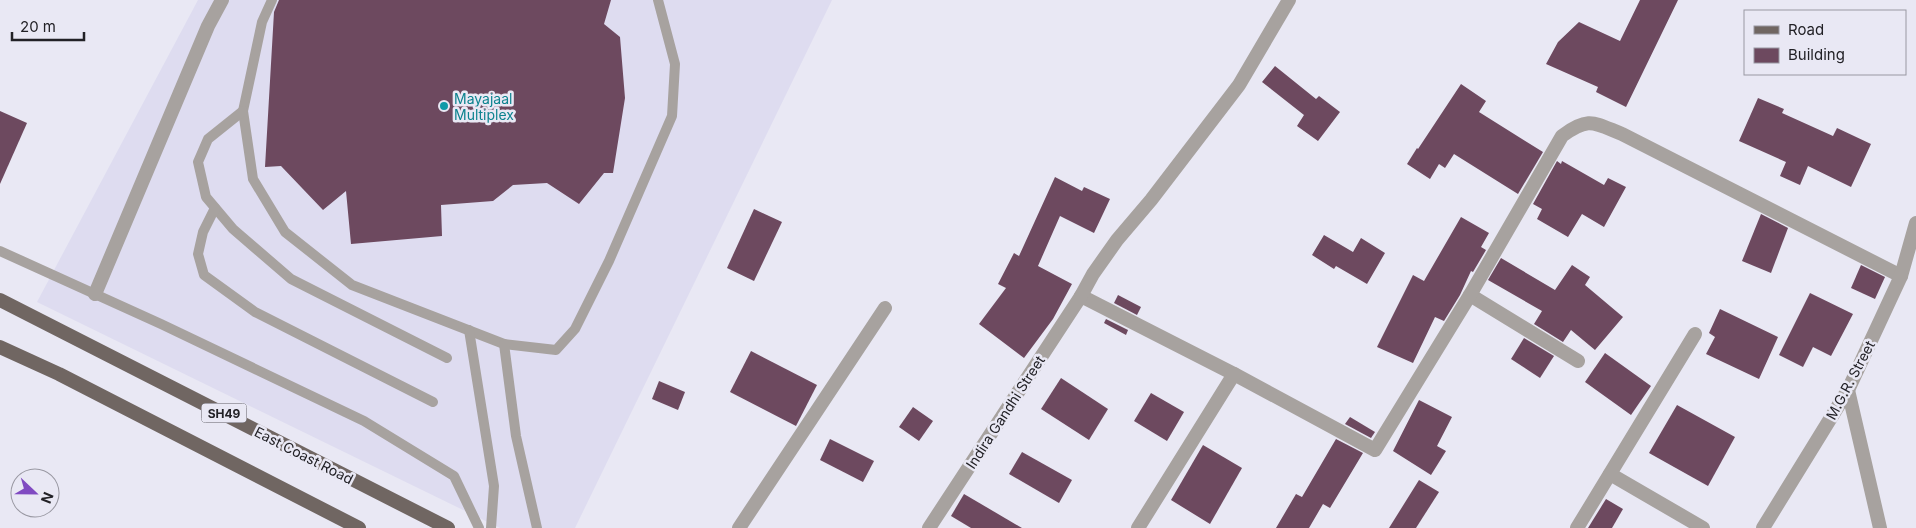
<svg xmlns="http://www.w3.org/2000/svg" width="1916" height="528" font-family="Inter,sans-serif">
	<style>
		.built { fill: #dedcf0 }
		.building { fill: #6d495f }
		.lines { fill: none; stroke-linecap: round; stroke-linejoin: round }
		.service { stroke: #a7a29f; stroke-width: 10 }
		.minor { stroke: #a7a29f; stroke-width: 14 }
		.primary { stroke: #706662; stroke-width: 14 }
		.culture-dot { fill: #0f9aa8; stroke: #e9e8f4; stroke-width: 2 }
		.labels { text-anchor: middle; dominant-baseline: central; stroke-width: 5; stroke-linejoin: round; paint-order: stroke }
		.shield { fill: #e9e8f4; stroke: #5e5d64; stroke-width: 1 }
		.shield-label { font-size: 12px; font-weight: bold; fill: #222126 }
		.culture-label { font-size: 14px; fill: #0d838f; stroke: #e9e8f4; text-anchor: start }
		.street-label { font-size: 14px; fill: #222126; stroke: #e9e8f4 }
	</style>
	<rect width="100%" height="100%" fill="#e9e8f4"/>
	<path class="built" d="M198,0H832L575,528H500L37,302Z"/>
	<g class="building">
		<path d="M279,0H611L604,24L620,37L625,98L613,173H604L579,204L547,183L513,185L493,201L441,205L442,236L351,244L346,191L323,210L281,166L265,167L274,12Z"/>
		<path d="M1640,0H1678L1626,107L1596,92L1598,87L1546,64L1558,42L1579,22L1620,41Z"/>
		<path d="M1275,66L1316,99L1319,96L1340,112L1318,141L1297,126L1304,115L1262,82Z"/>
		<path d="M1461,84L1486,101L1479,112L1543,152L1518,194L1454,154L1445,168L1439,164L1430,179L1407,164L1417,148L1418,149Z"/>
		<path d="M1758,98L1784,109L1782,113L1833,136L1837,128L1871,144L1851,187L1808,166L1800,185L1780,176L1786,162L1739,141Z"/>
		<path d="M0,111L27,123L0,184Z"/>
		<path d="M1557,161L1561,164L1562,161L1604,185L1608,178L1626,187L1604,227L1582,214L1568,237L1537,219L1542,209L1533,204Z"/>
		<path d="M1055,177L1082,191L1084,187L1110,199L1094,233L1060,216L1038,266L1072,284L1053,319L1024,358L979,324L1006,288L998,284L1014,253L1019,256Z"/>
		<path d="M754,209L782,222L754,281L727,268Z"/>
		<path d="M1761,214L1788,228L1771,273L1742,261Z"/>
		<path d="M1461,217L1489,233L1481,247L1486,250L1473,272L1471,271L1460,295L1444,321L1435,317L1413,363L1377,347L1413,275L1424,281Z"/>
		<path d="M1324,235L1353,252L1361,238L1385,253L1367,284L1336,266L1334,269L1312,255Z"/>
		<path d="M1501,258L1555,290L1572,265L1590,277L1585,285L1623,317L1595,350L1571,330L1563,342L1534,324L1542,311L1488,280Z"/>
		<path d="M1861,265L1885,277L1875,299L1851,288Z"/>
		<path d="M1810,293L1853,314L1831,356L1813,347L1803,367L1779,355Z"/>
		<path d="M1118,295L1141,307L1137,315L1114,303Z"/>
		<path d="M1720,309L1778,337L1759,379L1706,354L1715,337L1709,333Z"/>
		<path d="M1106,319L1128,330L1126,335L1104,323Z"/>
		<path d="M1524,338L1554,356L1540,378L1511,359Z"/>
		<path d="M751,351L817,385L796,426L730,392Z"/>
		<path d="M1605,353L1651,386L1631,415L1585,382Z"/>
		<path d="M1061,378L1108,409L1089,440L1041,409Z"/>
		<path d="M659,381L685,392L678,410L652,399Z"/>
		<path d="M1151,393L1184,412L1167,441L1134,421Z"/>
		<path d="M1419,400L1452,417L1437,446L1446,451L1431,475L1393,451Z"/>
		<path d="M1677,405L1735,437L1708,486L1649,453Z"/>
		<path d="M913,407L933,421L919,441L899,427Z"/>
		<path d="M1350,417L1375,432L1371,438L1345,424Z"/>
		<path d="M830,439L874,461L863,482L820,460Z"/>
		<path d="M1336,439L1363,453L1330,508L1323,504L1309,528H1276L1296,494L1302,497Z"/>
		<path d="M1203,445L1242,468L1210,524L1171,500Z"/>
		<path d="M1022,452L1072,480L1059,503L1009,474Z"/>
		<path d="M1419,480L1439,492L1416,528H1389Z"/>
		<path d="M964,494L1022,528H971L951,516Z"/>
		<path d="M1606,499L1623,509L1612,528H1588Z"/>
	</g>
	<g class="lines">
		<g class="service">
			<path d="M272,0L262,22L243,111L253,179L285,232L352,285L504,344L556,350L575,329L609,261L672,116L675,64L658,0"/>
			<path d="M243,111L208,139L198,162L206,197L233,229L291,279L447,358"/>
			<path d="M215,208L203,232L198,254L204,275L255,312L433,402"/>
			<path d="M0,251L161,324L364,421L454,476L479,528"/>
			<path d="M469,330L494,486L491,528"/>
			<path d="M504,344L516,436L537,528"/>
		</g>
		<g class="minor">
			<path d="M95,294L208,26L222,0"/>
			<path d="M1470,295L1578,361"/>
			<path d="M1081,296L1234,374L1375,450L1470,295L1562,136C1589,116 1594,123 1622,134L1901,276"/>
			<path d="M1848,390L1880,528"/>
			<path d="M1610,474L1703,528"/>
			<path d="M739,528L885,308"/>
			<path d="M929,528L1081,296L1093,274L1117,240L1151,200L1239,85L1289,0"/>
			<path d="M1138,528L1234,374"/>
			<path d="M1577,528L1695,334"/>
			<path d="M1763,528L1848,390L1901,276L1916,223"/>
		</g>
		<g class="primary">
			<path d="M0,300L448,528"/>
			<path d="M0,347L59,374L359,528"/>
		</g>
	</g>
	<circle class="culture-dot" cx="444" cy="106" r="5"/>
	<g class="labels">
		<rect class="shield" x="201.5" y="403.5" width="45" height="19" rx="4"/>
		<g class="shield-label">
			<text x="224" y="413">SH49</text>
		</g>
		<g class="culture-label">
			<text x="454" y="98">Mayajaal<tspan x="454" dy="16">Multiplex</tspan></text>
		</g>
		<g class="street-label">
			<text transform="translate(1850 380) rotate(-62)">M.G.R. Street</text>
			<text transform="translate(1005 412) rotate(-57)">Indira Gandhi Street</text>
			<text transform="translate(304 455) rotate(27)">East Coast Road</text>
		</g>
	</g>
	<rect x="1744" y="10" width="162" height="65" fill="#e9e8f4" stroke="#9998a2"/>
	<rect x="1754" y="26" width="25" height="8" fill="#706662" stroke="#9998a2"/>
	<text x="1788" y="35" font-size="15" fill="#222126">Road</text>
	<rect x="1754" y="48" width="25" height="15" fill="#6d495f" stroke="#9998a2"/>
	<text x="1788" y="60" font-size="15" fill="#222126">Building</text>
	<g transform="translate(35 493) rotate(112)"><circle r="24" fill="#e9e8f4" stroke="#9998a2"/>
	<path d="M0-4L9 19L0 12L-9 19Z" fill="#804ac1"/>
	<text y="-8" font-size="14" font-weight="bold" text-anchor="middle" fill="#222126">N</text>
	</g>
	<path d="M12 32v8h72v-8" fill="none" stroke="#222126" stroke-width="2.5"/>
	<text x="20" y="32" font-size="15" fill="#222126" stroke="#e9e8f4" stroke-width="4" paint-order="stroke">20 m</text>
</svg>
